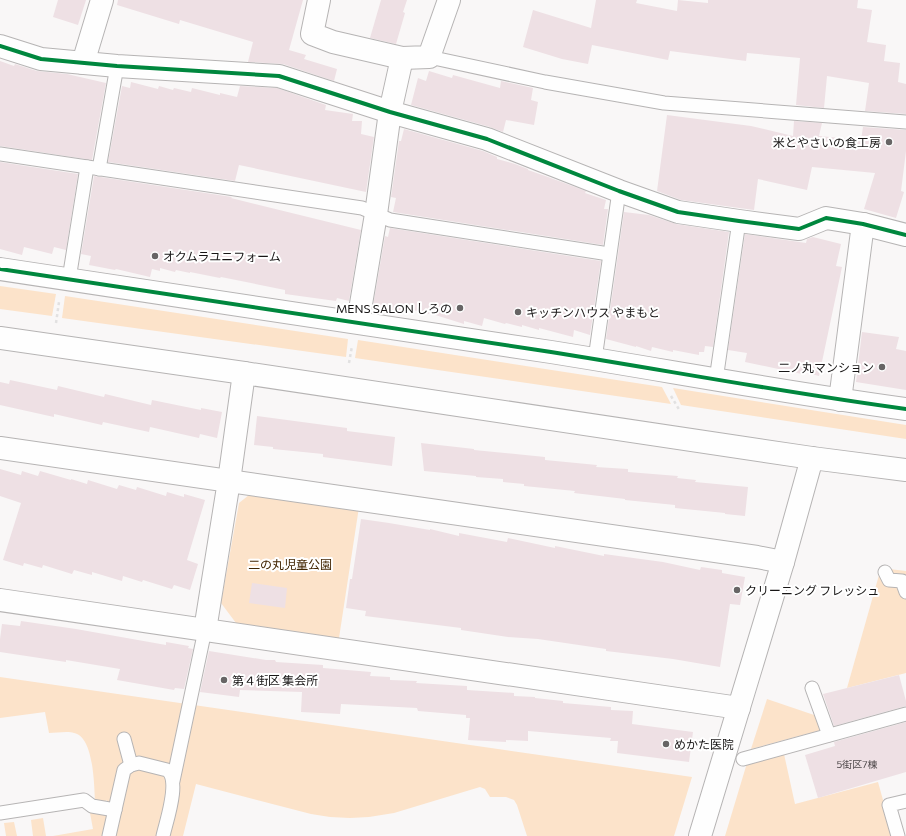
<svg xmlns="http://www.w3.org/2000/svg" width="906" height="836" font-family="Commissioner,'Noto Sans JP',sans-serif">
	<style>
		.green { fill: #fce3ca }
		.building { fill: #eee0e4 }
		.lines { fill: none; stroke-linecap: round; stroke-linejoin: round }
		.lane-casing { stroke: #b6b4b4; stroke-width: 15 }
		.street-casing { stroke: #b6b4b4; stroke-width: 24 }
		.secondary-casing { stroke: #b6b4b4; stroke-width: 24 }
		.path { stroke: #e2e1e1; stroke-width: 2.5; stroke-dasharray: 3 3; stroke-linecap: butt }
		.lane { stroke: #fefefe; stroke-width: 13 }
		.street { stroke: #fefefe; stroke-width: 22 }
		.secondary { stroke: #fefefe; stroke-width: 22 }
		.cycleway-casing { stroke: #fff; stroke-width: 6 }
		.cycleway { stroke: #00873e; stroke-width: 4 }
		.poi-dot { fill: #676565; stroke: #fff; stroke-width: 1.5 }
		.labels { text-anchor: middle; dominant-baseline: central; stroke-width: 4; stroke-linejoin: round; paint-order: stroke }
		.number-label { font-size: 10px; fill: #4e484a }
		.poi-label { font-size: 12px; fill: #181616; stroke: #fff; text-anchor: start }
		.park-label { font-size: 12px; fill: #412502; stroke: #fff }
	</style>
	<rect width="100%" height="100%" fill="#f9f7f7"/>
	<g class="green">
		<path d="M0,286L56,294L52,316L0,309Z"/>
		<path d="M65,296L348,339L346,357L62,318Z"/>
		<path d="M358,340L662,387L671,404L355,358Z"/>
		<path d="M673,388L906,425V439L681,405Z"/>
		<path d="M254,491L359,507L339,638L236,623L221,603L239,503Z"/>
		<path d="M881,568L906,571V673L847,688Z"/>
		<path d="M0,677L692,777L674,836H527L517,805L514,800L506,797H490L485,789L480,787L394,813L369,817L350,818L330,817L311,814L196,784L183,836H53L93,829L90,813L99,812L106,815L107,800L104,802L95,801C94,785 94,737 74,733C68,731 56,733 49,733L45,712L0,718Z"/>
		<path d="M767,699L817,716L821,730L751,749Z"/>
		<path d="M784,754L795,804L878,782L893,836H725L747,763Z"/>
		<path d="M43,818L46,836H33L31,820Z"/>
		<path d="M14,822L17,836H6L4,823Z"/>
	</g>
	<g class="building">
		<path d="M58,0H86L78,25L53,17Z"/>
		<path d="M118,0H303L289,50L306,55L304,59L337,69L334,81L283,64L248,62L253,42L180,20L179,24L117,5Z"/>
		<path d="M381,0H407L403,12L405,13L396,44L370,38Z"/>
		<path d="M596,0H637L636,3L677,11L678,0L708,3V0H858L857,8L872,10L867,42L886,45L884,61L900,63L898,82L906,84V114L865,111L869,83L827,76L824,108L796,105L800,58L747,53L746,61L670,51L668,60L592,45L588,64L562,59L523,47L533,10L591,28Z"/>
		<path d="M0,61L14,66L15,64L37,71L67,74L106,83L92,160L0,146Z"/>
		<path d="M429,71L452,78L453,75L500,88L501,81L533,88L531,100L538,102L534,125L506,120L503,132L490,127L411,105L418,78L426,81Z"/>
		<path d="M131,82L158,89L159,86L173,90L174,88L191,92L192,88L220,95V93L237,97L240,86L277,88L326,105L325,110L353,114L352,121H362L361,134L374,137L366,192L239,165L235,181L108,162L122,86L130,88Z"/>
		<path d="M667,115L751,126L793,136L794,121L822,123L819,136L861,140L863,127L906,130V151L901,191L904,192L896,218L864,209L875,173L812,167L807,190L758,179L754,210L681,200L657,191Z"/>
		<path d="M404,129L483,151L497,157V159L515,164L528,169V170L548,177L586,191L585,193L606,200L604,209H608L603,245L393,212L396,198L391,197L399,141H401Z"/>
		<path d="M0,162L78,174L66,250L54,247L52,254L24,247L22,255L0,249Z"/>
		<path d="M94,176L232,197L231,198L361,230L349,301L337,298L336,301L285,294V290L221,277L220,278L190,272V273L176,270L175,272L160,268V271L152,269L150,277L116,269L115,270L89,265L91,256L81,254Z"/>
		<path d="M624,212L649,215L676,224L729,232L713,347L705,346L704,352H699V355L673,350V352L652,347L651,351L636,346V347L606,339Z"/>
		<path d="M390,228L601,261L590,335L574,330L573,337L539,328V330L522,325V327L506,323L505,324L484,318L482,326L464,321V324L429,313V314L409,309L408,314L373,306L385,236L388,237Z"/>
		<path d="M745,234L806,243L807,239L813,237L841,244L836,266L842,267L819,376L803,372L802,374L745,362L747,353L728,350Z"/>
		<path d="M862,332L899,337L896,349L906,351V390L856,382Z"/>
		<path d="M10,380L57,390L58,386L104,397L105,394L151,405L152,400L201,410V408L222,412L217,438L200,434L199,438L150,427L149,432L103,422L102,425L54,414V417L0,405V382L9,384Z"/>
		<path d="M257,416L347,428V431L395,437L392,466L323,457V454L273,449V447L254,445Z"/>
		<path d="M421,443L474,449V450L545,457V460L597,465L596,467L628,469V472L678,476L677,478L696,480L695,482L748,487L745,516L725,514V513L675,508V505L625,500V499L574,493L575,491L524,486V484L503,482V479L476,477V476L424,471Z"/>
		<path d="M0,469L21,475L22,471L38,476L40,471L71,480V479L87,484L88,480L117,489L119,485L136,490L137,487L166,496L167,492L184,497V494L205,500L187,560L198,564L190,590L174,585L172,589L143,580L142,582L123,576L122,581L92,572V575L74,570L72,574L43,565L42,568L24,563L23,566L3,560L21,503L0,496Z"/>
		<path d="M361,519L389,523L430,530V529L459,536V533L507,542L508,538L555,548V546L604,556V554L663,562L700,570L701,567L722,570V573L745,577L740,605L730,604L720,667L673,659L606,651V649L538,639L508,637L461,630V628L365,616L366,611L346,608L350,579H352Z"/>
		<path d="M252,583L287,588L285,608L249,603Z"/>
		<path d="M21,621L76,629L166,645V642L189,646L188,648L193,649L184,689L175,688L174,690L117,680L120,669L66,660V662L0,652V639L2,624L20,626Z"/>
		<path d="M209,651L266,660H275L276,662L323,665V668L371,672L370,676L390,677V680L417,681L416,683L467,686V690L514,693V696L535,697V698L563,701V703L611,707V710L633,711L632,724L693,732L689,762L617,753L618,741H610L611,738L528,731V741L506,740V742L468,740L470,718H466V715L418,711L417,708L341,704L340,714L301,712L302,692L240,690L239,697L200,692Z"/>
		<path d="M899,675L906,701V706L834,726L823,694Z"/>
		<path d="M906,722V772L818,798L805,755L835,746L834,742Z"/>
	</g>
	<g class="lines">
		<g class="lane-casing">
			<g id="lane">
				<path d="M429,57L545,82L664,103L906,122"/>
				<path d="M0,154L362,208L390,220L609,254"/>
				<path d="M99,169L117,66"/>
				<path d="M69,279L87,167"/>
				<path d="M595,359L619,191"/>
				<path d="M716,380L739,221"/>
				<path d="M885,572L889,580L902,581L906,592"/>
				<path d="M812,688L829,735"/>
				<path d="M124,739L131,765"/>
				<path d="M743,759L906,714"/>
				<path d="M173,781L205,630"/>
				<path d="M0,813L84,800L92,806L115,810"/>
				<path d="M109,836L124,770L131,765L139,763L167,770C181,780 166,822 163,836"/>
				<path d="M898,836L889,805L906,801"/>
			</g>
		</g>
		<g class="street-casing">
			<g id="street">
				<path d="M319,0L312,34L333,42L402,58L429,57L449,0"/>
				<path d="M0,46L41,59L117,66L279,76L390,112L487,139L619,191L678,212L739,221L799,229L826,218L863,224L906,235"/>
				<path d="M83,63L102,0"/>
				<path d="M0,269C184,296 368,323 551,352C670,371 787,393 906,409"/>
				<path d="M358,322L376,214L390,112L402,58"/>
				<path d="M840,400L863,224"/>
				<path d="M0,448L757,557L783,562"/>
				<path d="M0,600L739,708"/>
				<path d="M205,630L229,481L244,373"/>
			</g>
		</g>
		<g class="secondary-casing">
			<g id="secondary">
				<path d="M0,338L244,373L812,458L906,470"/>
				<path d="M700,836L783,562L812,458"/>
			</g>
		</g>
		<g class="path">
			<path d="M56,323L59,302"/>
			<path d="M349,363L352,346"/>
			<path d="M671,396L680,411"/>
		</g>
		<use href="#lane" class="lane"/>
		<use href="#street" class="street"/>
		<use href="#secondary" class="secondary"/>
		<g class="cycleway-casing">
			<g id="cycleway">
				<path d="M0,46L41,59L117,66L279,76L390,112L487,139L619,191L678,212L739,221L799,229L826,218L863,224L906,235"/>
				<path d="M0,269C184,296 368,323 551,352C670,371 787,393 906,409"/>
			</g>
		</g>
		<use href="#cycleway" class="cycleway"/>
	</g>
	<g class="poi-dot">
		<circle cx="889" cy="142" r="4"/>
		<circle cx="155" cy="256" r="4"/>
		<circle cx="460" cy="308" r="4"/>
		<circle cx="518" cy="312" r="4"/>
		<circle cx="882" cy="367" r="4"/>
		<circle cx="737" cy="590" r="4"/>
		<circle cx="224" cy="680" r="4"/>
		<circle cx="666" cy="744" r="4"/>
	</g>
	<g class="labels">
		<g class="number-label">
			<text x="857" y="764">5街区7棟</text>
		</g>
		<g class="poi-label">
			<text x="881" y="142" text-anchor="end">米とやさいの食工房</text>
			<text x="163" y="256">オクムラユニフォーム</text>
			<text x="452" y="308" text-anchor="end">MENS SALON しろの</text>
			<text x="526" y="312">キッチンハウス やまもと</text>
			<text x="874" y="367" text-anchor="end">二ノ丸マンション</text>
			<text x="745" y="590">クリーニング フレッシュ</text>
			<text x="232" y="680">第４街区 集会所</text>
			<text x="674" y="744">めかた医院</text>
		</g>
		<g class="park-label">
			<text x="290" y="564">二の丸児童公園</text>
		</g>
	</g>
</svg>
